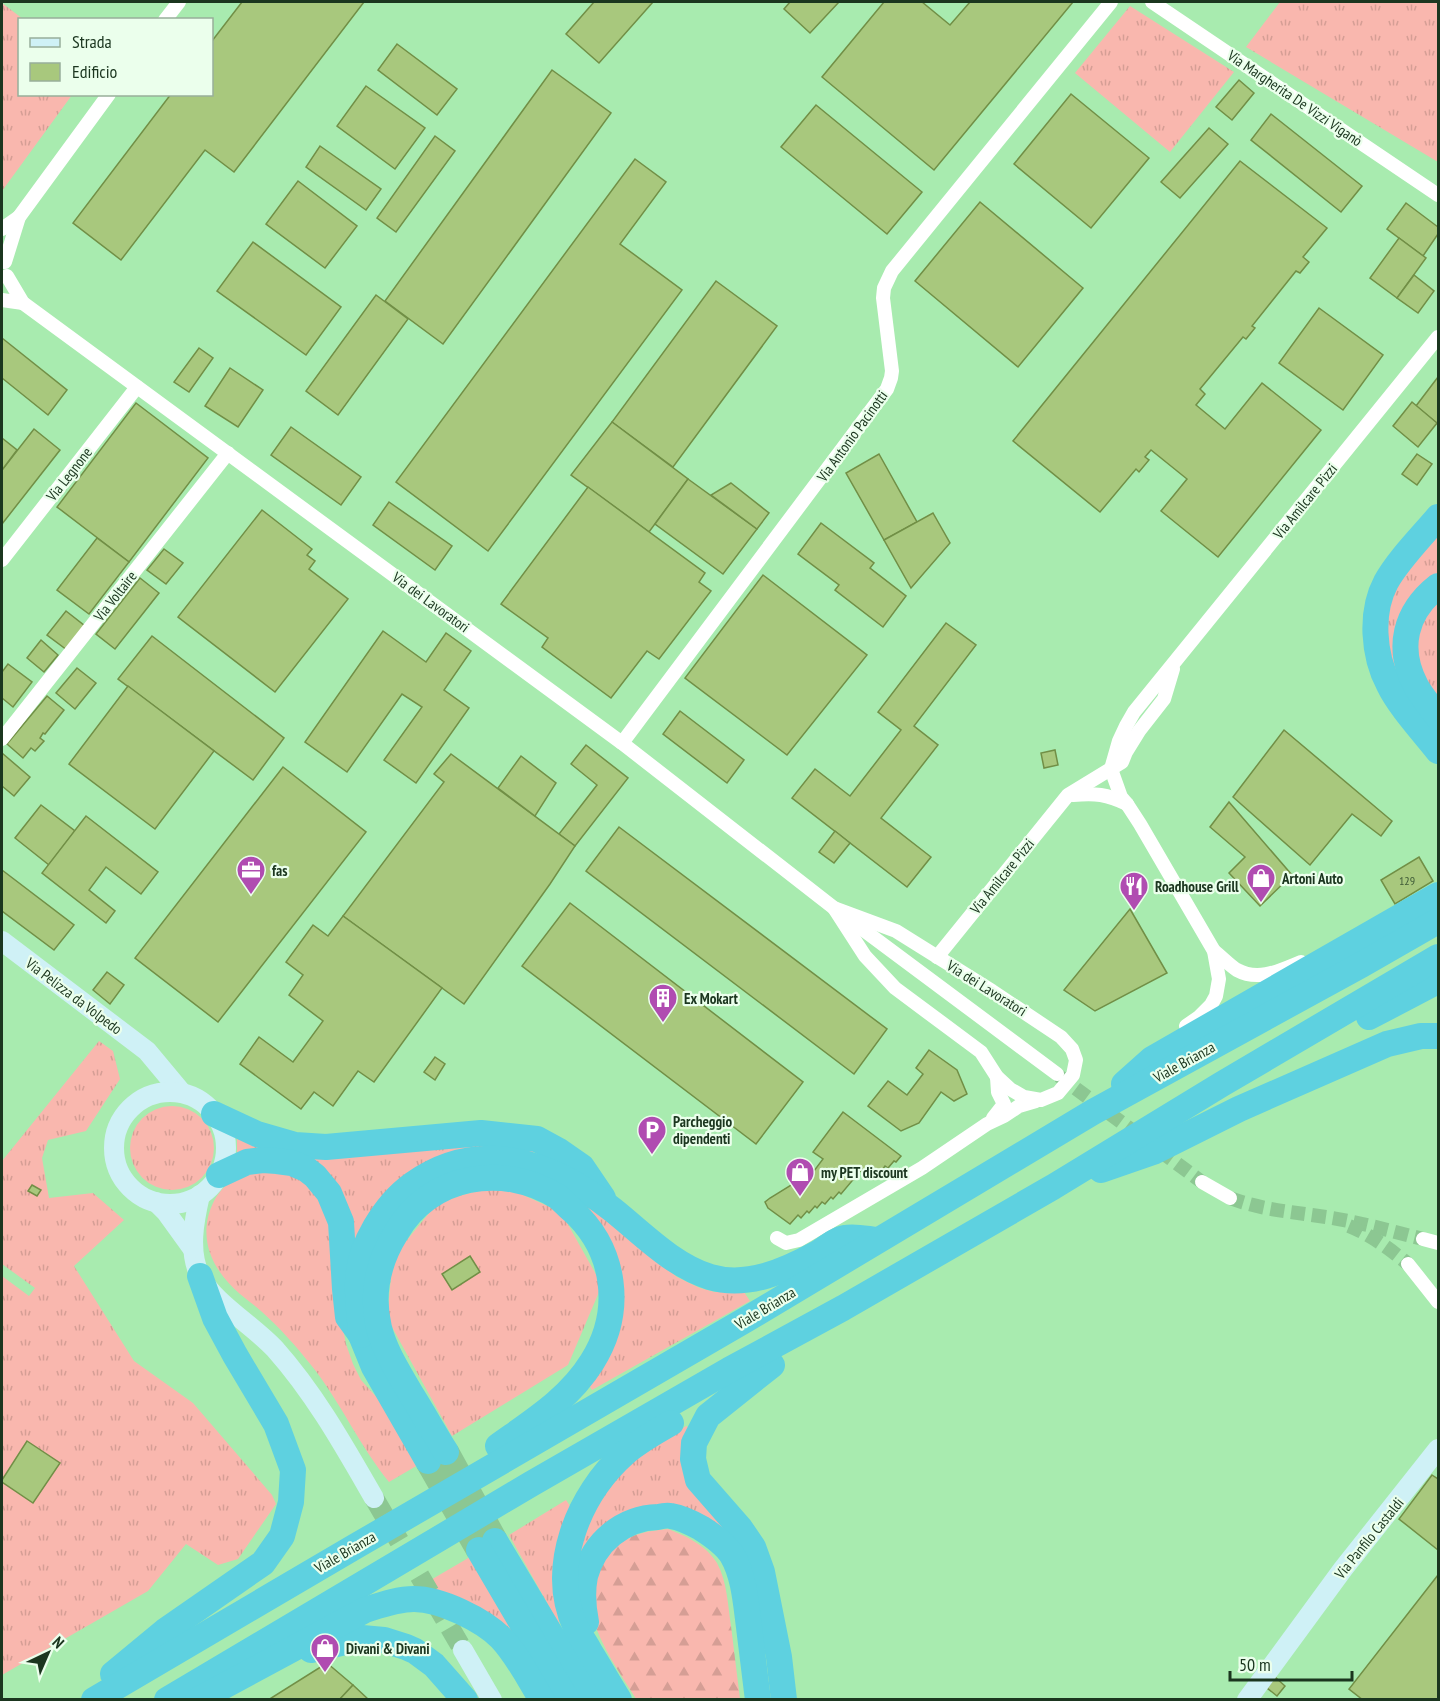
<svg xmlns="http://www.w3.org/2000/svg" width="1440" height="1701" font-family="'PT Sans Narrow',sans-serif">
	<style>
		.grass { fill: url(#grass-tufts) }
		.forest { fill: url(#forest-firs) }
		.building { fill: #a8c87d; stroke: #718f46; stroke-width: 1.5 }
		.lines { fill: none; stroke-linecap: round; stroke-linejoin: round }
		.street-tunnel { stroke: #8cc792; stroke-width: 14; stroke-dasharray: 14 7; stroke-linecap: butt }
		.secondary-tunnel { stroke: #8cc792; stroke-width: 20; stroke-dasharray: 20 10; stroke-linecap: butt }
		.highway-tunnel { stroke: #8cc792; stroke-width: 26; stroke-dasharray: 26 13; stroke-linecap: butt }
		.street { stroke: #fff; stroke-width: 14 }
		.secondary { stroke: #cff1f6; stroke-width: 20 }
		.highway { stroke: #5ed1e0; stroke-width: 26 }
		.labels { text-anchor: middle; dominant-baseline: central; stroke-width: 4.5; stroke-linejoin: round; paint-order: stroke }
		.number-label { font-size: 12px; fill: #3e5a36 }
		.street-label { font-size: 15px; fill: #1b361f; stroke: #ebffec }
		.poi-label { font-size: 15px; font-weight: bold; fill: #1b361f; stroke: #ebffec; text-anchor: start }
	</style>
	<defs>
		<pattern id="grass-tufts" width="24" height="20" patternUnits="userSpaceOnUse" patternTransform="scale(1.5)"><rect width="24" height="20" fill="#f9b7ae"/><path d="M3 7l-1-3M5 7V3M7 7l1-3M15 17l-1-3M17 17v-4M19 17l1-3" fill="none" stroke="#d59e95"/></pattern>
		<pattern id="forest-firs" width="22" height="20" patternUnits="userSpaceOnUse" patternTransform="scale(1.5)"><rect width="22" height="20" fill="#f9b7ae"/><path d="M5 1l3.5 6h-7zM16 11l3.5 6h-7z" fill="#d59e95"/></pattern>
	</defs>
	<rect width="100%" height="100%" fill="#a8ebaf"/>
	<g class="grass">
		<path d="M1280,2H1438V162L1246,47Z"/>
		<path d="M2,3L23,19L20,20V94L72,95L2,191Z"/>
		<path d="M1130,6L1234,72L1170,152L1075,73Z"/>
		<path d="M1438,531V576L1397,656L1396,679L1385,637V616L1399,578Z"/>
		<path d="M1438,599V704L1421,677L1415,643L1419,626Z"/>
		<path d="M99,1041L113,1051L120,1079L86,1131L48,1140L42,1158L49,1198L93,1193L124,1220L74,1266L134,1361L193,1403L272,1495L276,1504L238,1559L218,1565L186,1544L148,1591L2,1675V1276L29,1296L35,1288L2,1264V1161Z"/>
		<circle cx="172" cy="1148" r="42"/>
		<path d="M237,1136L471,1144L534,1149L533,1153L499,1147H473L451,1154L359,1240H352L344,1196L237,1153Z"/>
		<path d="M279,1170L305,1181L331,1214L340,1314L346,1344L353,1364L361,1380L390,1412L418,1465L389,1482C359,1445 340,1401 311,1365C296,1346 279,1327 261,1311C254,1305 247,1300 240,1294C212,1270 196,1237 214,1201C220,1190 231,1178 243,1173C251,1170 269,1171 279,1170Z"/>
		<path d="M501,1185L561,1212L602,1285L568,1365L452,1436L387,1318L393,1257L439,1201Z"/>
		<path d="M570,1188L677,1277L700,1288L715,1292H744L750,1301L592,1390L588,1383L621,1287Z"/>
		<path d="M686,1426L688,1427L738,1538L685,1513L579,1559L583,1523L620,1470Z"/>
		<path d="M566,1500L570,1506C559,1532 551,1560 553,1589C554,1601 558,1614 560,1626L509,1535Z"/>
		<path d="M470,1557L517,1638L417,1588Z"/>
	</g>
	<path class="forest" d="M668,1529C686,1536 706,1545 717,1563C727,1581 728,1606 731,1626C734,1650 737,1675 740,1699H636C620,1673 601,1647 593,1618C591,1607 593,1596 595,1586C606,1545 627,1532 668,1529Z"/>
	<g class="building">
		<path d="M242,2H364L234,172L205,150L121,260L73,223L171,94H212V41Z"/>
		<path d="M594,2H653L599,63L566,34Z"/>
		<path d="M790,2H839L810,33L784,9Z"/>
		<path d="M884,2H922L950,25L970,2H1073L934,170L822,77Z"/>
		<path d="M397,44L457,89L437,115L378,70Z"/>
		<path d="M552,70L611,113L443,344L385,301Z"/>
		<path d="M1239,80L1254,93L1232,120L1216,107Z"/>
		<path d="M366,86L425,128L395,169L337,126Z"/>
		<path d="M1071,94L1149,158L1091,228L1014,164Z"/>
		<path d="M816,105L922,192L887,234L781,147Z"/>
		<path d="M1271,114L1362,186L1341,212L1251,140Z"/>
		<path d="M1209,128L1228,144L1180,198L1161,182Z"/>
		<path d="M435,136L455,151L396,232L377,218Z"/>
		<path d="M320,146L381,189L366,210L306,167Z"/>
		<path d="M635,159L666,182L620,244L682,290L488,551L396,482Z"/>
		<path d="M1240,161L1327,228L1303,257L1309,262L1300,273L1296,271L1252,326L1255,328L1246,339L1243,337L1200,389L1205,394L1196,405L1225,429L1262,383L1321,430L1218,557L1161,511L1187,479L1151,450L1145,457L1149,460L1139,472L1136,469L1100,512L1013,441Z"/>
		<path d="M298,181L357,226L325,268L266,224Z"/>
		<path d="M980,202L1083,288L1018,367L915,281Z"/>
		<path d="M1406,203L1438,227V234L1423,256L1387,229Z"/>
		<path d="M1399,238L1426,258L1397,298L1370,278Z"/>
		<path d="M253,242L341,307L306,355L217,291Z"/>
		<path d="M1414,275L1434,291L1418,313L1397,298Z"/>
		<path d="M716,281L777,326L673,467L612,422Z"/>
		<path d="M376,295L408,319L338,415L306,391Z"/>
		<path d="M1319,308L1383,355L1343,410L1279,363Z"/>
		<path d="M2,338L67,390L48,415L2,378Z"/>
		<path d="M199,348L213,358L189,392L174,382Z"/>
		<path d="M230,368L263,390L238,427L205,406Z"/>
		<path d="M1438,377V424L1416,406Z"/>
		<path d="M1412,402L1437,423L1418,447L1393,426Z"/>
		<path d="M136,403L208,458L129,562L57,507Z"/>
		<path d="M612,422L688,479L649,532L571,475Z"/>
		<path d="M291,427L361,477L341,505L271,455Z"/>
		<path d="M34,429L60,450L2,524V470Z"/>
		<path d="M2,438L17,450L2,470Z"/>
		<path d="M879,454L917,522L884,540L846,473Z"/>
		<path d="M1417,454L1432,464L1417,485L1402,474Z"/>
		<path d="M688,479L757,529L723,574L655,524Z"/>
		<path d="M731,483L769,513L757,529L711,495Z"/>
		<path d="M588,487L705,573L699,582L711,591L659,659L647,651L611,698L542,647L548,638L501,604Z"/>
		<path d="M389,502L452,546L435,570L373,525Z"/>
		<path d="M262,510L312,549L307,555L315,561L309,569L348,599L275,692L178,617Z"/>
		<path d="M933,513L950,543L911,588L884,540Z"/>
		<path d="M821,523L874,563L870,568L906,596L883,627L835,590L839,585L798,554Z"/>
		<path d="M97,538L129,562L89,614L57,590Z"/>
		<path d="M164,549L183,563L166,584L147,570Z"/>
		<path d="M763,575L867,655L787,755L685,678Z"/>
		<path d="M140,578L159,593L115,649L96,634Z"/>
		<path d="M66,611L85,626L67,650L47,635Z"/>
		<path d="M946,623L976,645L914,726L938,745L881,818L931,857L907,887L792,798L815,769L850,796L901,730L878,712Z"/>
		<path d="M383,631L426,662L446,633L471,651L444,690L469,708L416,783L384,760L422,707L402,694L347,772L305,742Z"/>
		<path d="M152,636L284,738L253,780L118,679Z"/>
		<path d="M41,640L58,655L44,672L27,658Z"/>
		<path d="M8,664L32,682L13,707L2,698V672Z"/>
		<path d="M77,668L96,683L75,709L56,693Z"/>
		<path d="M128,686L214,751L155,829L69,764Z"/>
		<path d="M47,696L64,710L45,734L43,733L40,738L44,741L35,751L31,748L23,758L7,744Z"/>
		<path d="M680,711L744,760L727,783L663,734Z"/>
		<path d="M1284,730L1392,821L1381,836L1352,814L1310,865L1233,797Z"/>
		<path d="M586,745L628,778L575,846L559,834L597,785L571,764Z"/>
		<path d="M1055,750L1058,765L1044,768L1041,753Z"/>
		<path d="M2,753L30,777L14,796L2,786Z"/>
		<path d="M451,754L575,846L550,884L464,1004L343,916L444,782L434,774Z"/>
		<path d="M521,756L556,783L535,816L498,788Z"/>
		<path d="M283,767L366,832L218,1022L135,958Z"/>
		<path d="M1229,802L1292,875L1260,906L1229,873L1245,857L1210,827Z"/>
		<path d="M41,805L75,831L49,865L15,838Z"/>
		<path d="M86,816L158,872L141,894L106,867L89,890L115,911L106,923L42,873Z"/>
		<path d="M619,827L887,1029L854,1074L586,871Z"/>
		<path d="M835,831L850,843L834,863L819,852Z"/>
		<path d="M1419,857L1433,881L1395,904L1381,880Z"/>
		<path d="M2,870L74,925L54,950L2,911Z"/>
		<path d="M570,903L803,1082L756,1144L522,966Z"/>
		<path d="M1130,909L1167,973L1095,1011L1064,990Z"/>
		<path d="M343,916L442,988L374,1082L358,1071L333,1106L314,1092L301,1109L240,1064L259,1037L293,1062L323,1021L289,995L303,975L286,962L313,925L328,936Z"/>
		<path d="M107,972L124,985L110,1004L93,990Z"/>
		<path d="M929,1050L957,1070L967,1094L954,1101L941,1092L919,1123L901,1131L868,1106L888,1081L907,1095L923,1074L916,1068Z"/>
		<path d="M435,1057L445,1064L435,1080L424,1072Z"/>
		<path d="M843,1112L901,1156L896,1162L894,1161L888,1168L885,1166L880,1173L877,1170L872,1176L862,1169L841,1194L839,1192L833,1199L831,1197L825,1204L822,1202L817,1208L815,1206L809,1213L807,1211L801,1218L798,1215L790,1224L768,1208L765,1202L770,1198L814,1171L823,1159L813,1152Z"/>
		<path d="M32,1185L41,1190L37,1196L28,1191Z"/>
		<path d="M470,1256L480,1272L452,1290L442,1274Z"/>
		<path d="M27,1441L60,1463L33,1503L2,1482V1480Z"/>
		<path d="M1432,1475L1438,1479V1550L1399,1519Z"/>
		<path d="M1438,1575V1700H1363L1349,1689Z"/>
		<path d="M327,1663L353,1685L339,1700H268Z"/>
		<path d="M1275,1677L1285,1686L1277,1696L1267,1688Z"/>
		<path d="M353,1685L369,1700H339Z"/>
	</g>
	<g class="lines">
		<g class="street-tunnel">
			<path d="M1059,1076L1202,1182"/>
			<path d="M1230,1198C1262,1210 1293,1212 1326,1217C1359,1222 1391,1231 1423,1239"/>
			<path d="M1349,1226C1371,1235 1390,1249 1408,1264"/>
		</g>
		<path class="secondary-tunnel" d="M374,1498L463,1650"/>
		<g class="highway-tunnel">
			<path d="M446,1452L495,1541"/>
			<path d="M428,1461L479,1550"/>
		</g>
		<g class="street">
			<path d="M1152,2L1438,195"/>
			<path d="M165,20L179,2"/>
			<path d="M2,229L19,217"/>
			<path d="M5,262L19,217L109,94"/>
			<path d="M7,276L23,303L622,743L834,908L1057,1074"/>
			<path d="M2,300L23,303"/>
			<path d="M2,560L137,387"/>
			<path d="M2,739L228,453"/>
			<path d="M622,743L887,389L891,378L892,371L883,298L884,288L892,271L1111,2"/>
			<path d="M1073,795C1095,793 1107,794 1127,804"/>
			<path d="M834,908L896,931L992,991L1061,1037L1072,1049L1076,1060L1073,1075L1058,1093L1041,1100L1024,1097L1010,1089L997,1077L981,1052L895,988L865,956Z"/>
			<path d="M1214,951C1222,957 1229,965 1237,970C1259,982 1281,970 1301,962"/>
			<path d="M937,957L1068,795L1122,762L1126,752L1139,731L1164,699L1173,669"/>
			<path d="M1186,1026L1199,1017L1211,1005L1216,996L1219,979L1214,951L1140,824L1127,804L1121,797L1111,769L1119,741L1126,726L1134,712L1438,337"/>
			<path d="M993,1118L1004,1104L998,1092L997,1077"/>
			<path d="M1202,1182L1230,1198"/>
			<path d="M777,1238L786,1243L799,1240L922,1168L987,1124L1004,1116L1019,1106L1036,1101"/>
			<path d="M1423,1239L1438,1243"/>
			<path d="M1408,1264L1438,1302"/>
		</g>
		<g class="secondary">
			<path d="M2,941L147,1051L182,1093"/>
			<circle cx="170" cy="1148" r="56"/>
			<path d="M200,1195C194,1221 188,1251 200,1276C213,1302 254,1326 275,1349C315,1394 344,1446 374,1498"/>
			<path d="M156,1202L166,1212L192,1248"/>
			<path d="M463,1650L492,1700"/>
			<path d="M1247,1700L1343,1569L1438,1449"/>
		</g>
		<g class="highway">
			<path d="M1438,517C1422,536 1398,560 1386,582C1370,612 1373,655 1389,685C1399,706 1423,732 1438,751"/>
			<path d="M1438,586C1405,612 1396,648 1416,686C1422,697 1431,707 1438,717"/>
			<path d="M1369,1017L1438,981"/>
			<path d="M1124,1084L1152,1059L1438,895"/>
			<path d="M214,1114L257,1134L295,1145L326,1147L481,1133L537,1139L559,1151L582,1167L603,1198"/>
			<path d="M1101,1170L1153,1152L1239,1109L1387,1044L1421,1036H1438"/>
			<path d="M219,1175L247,1162L263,1160L277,1161L292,1163L306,1169L315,1176L329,1193L341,1222L345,1289L348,1317L361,1335L374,1367L428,1461"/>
			<path d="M361,1335C360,1317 357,1298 358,1281C359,1246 385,1204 413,1184C481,1136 553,1163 613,1210C643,1234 672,1265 710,1277C747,1288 785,1271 818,1253C826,1248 837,1239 845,1238C855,1236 867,1239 877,1240"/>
			<path d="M772,1365L708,1416L694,1443L693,1459L698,1480L740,1528L753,1547L762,1572L779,1657L784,1700"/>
			<path d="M446,1452C434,1433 423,1413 411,1394C399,1373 385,1352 379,1328C371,1295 378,1262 396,1233C429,1175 503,1162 558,1197C563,1201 567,1206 572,1210C616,1250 624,1311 592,1362C569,1399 533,1421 498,1446"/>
			<path d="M495,1541L590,1700"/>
			<path d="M479,1550L567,1700"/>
			<path d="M586,1622C583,1607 582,1591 585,1576C594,1542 623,1518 658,1517C662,1516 667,1515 671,1516C682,1518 692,1523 701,1528C712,1535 725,1544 732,1555C744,1575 746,1604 749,1627C752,1651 755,1675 758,1700"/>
			<path d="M311,1650L362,1638L384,1640L406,1647L415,1651L434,1665L465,1700"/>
			<path d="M113,1674L165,1631L263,1563L282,1536L291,1502L293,1470L276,1424L235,1355L215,1318L200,1276"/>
			<path d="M94,1700L356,1546L747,1319L1093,1112L1361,965L1438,921"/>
			<path d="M167,1700L531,1484L729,1370L843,1308L1053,1187L1222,1084L1438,957"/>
			<path d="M198,1700L365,1610C381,1605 397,1599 414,1599C441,1599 483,1620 501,1638C518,1656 529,1679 542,1700"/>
			<path d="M619,1700C609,1684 600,1668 590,1652C586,1644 580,1636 576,1628C548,1568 578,1495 625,1453C639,1441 655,1432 671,1423"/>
		</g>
	</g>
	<defs>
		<g id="office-pin" transform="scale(1.5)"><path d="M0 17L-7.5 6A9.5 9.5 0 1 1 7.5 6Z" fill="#b04cb1" stroke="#ebffec"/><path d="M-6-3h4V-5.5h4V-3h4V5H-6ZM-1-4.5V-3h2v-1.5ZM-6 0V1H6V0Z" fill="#fff"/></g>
		<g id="shop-pin" transform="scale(1.5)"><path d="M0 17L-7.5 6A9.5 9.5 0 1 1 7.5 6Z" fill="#b04cb1" stroke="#ebffec"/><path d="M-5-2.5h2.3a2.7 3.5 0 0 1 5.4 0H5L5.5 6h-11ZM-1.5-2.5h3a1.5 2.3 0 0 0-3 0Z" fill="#fff"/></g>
		<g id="restaurant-pin" transform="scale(1.5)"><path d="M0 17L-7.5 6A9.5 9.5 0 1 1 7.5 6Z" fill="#b04cb1" stroke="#ebffec"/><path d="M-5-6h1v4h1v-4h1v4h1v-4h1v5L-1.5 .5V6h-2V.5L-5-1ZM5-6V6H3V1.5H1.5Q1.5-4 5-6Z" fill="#fff"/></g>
		<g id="building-pin" transform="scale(1.5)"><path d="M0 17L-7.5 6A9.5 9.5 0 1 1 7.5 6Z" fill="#b04cb1" stroke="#ebffec"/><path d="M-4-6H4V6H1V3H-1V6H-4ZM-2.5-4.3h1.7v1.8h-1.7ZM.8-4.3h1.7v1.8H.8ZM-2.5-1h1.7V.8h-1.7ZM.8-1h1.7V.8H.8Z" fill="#fff"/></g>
		<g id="parking-pin" transform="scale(1.5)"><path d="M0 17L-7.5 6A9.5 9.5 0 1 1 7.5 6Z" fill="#b04cb1" stroke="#ebffec"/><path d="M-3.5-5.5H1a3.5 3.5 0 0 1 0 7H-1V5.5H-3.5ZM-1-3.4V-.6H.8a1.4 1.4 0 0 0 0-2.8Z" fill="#fff"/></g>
	</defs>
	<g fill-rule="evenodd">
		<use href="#office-pin" x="251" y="870"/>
		<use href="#shop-pin" x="1261" y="878"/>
		<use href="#restaurant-pin" x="1134" y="886"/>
		<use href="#building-pin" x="663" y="998"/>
		<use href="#parking-pin" x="652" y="1130"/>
		<use href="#shop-pin" x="800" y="1172"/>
		<use href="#shop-pin" x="325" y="1648"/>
	</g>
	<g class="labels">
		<g class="number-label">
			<text x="1407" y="880">129</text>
		</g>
		<g class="street-label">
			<text transform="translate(1295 98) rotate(34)">Via Margherita De Vizzi Viganò</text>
			<text transform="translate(852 436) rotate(-54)">Via Antonio Pacinotti</text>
			<text transform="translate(69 474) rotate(-52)">Via Legnone</text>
			<text transform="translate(1305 501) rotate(-51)">Via Amilcare Pizzi</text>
			<text transform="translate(115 596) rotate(-52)">Via Voltaire</text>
			<text transform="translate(431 602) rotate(36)">Via dei Lavoratori</text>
			<text transform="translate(1002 876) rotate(-51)">Via Amilcare Pizzi</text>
			<text transform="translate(987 988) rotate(32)">Via dei Lavoratori</text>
			<text transform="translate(74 996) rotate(37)">Via Pelizza da Volpedo</text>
			<text transform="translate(1184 1062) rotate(-29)">Viale Brianza</text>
			<text transform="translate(765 1308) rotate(-31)">Viale Brianza</text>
			<text transform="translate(1369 1538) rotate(-51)">Via Panfilo Castaldi</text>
			<text transform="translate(345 1552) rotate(-30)">Viale Brianza</text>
		</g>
		<g class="poi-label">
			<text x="272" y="870">fas</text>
			<text x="1282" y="878">Artoni Auto</text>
			<text x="1155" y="886">Roadhouse Grill</text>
			<text x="684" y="998">Ex Mokart</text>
			<text x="673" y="1121">Parcheggio<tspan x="673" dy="17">dipendenti</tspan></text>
			<text x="821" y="1172">my PET discount</text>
			<text x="346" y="1648">Divani &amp; Divani</text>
		</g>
	</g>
	<rect width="1440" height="1701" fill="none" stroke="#1b361f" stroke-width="6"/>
	<rect x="18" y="18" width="195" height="78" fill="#ebffec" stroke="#98af9a" stroke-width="1.5"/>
	<rect x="30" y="38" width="30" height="9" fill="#cff1f6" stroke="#98af9a" stroke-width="1.5"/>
	<text x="72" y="48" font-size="18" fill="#1b361f">Strada</text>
	<rect x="30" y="63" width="30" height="18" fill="#a8c87d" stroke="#98af9a" stroke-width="1.5"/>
	<text x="72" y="78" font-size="18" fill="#1b361f">Edificio</text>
	<g transform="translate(48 1653) rotate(44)" stroke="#ebffec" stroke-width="4.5" paint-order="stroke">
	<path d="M0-4.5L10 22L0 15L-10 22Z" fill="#1b361f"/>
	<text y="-9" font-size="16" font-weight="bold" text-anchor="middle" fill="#1b361f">N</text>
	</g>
	<path d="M1230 1671v9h122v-9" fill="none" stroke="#1b361f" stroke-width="3"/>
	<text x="1239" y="1671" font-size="18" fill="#1b361f" stroke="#ebffec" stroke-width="4.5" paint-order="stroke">50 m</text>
</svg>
